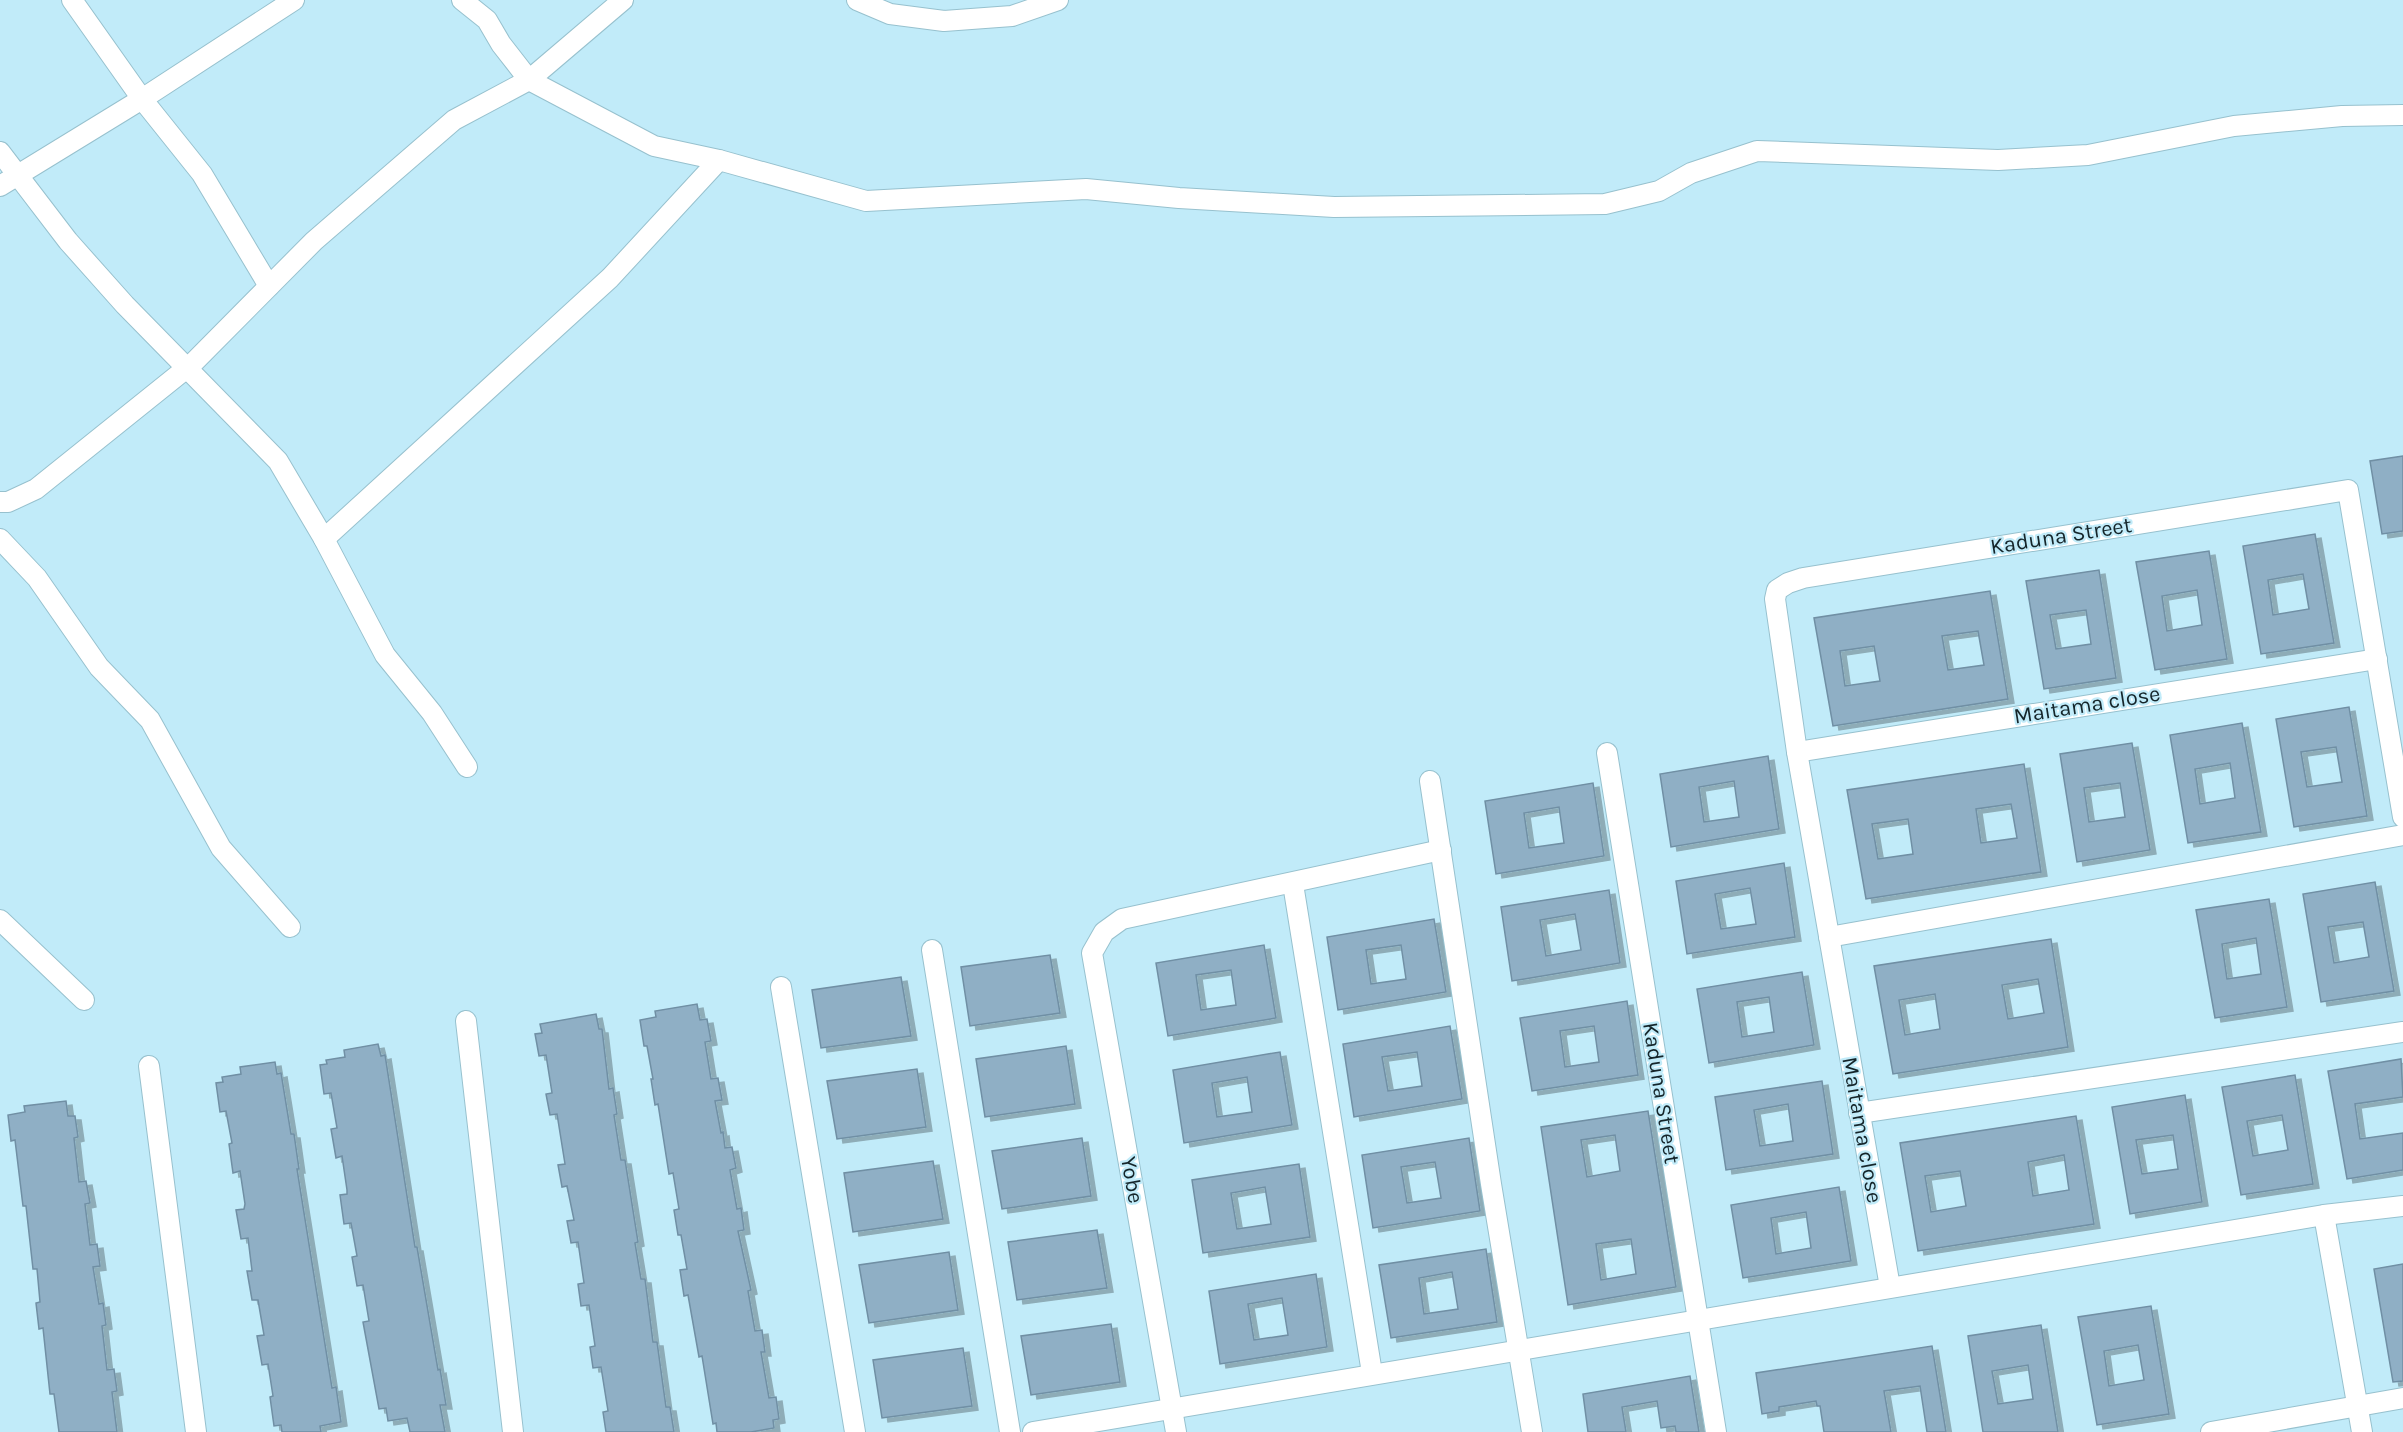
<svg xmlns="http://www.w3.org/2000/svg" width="2403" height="1432" font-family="Karla,sans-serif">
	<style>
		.building { fill: #8fafc5; stroke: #708fa4; stroke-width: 1.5; fill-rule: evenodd; filter: url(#shadow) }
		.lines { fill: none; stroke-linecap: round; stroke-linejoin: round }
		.minor-casing { stroke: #97c1ce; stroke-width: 22 }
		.minor { stroke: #fff; stroke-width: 20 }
		.labels { text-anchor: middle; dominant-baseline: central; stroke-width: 4.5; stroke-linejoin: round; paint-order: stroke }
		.street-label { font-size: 22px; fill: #15252a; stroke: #c1ebf9 }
	</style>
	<defs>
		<filter id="shadow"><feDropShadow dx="6" dy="4" stdDeviation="0" flood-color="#0004"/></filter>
	</defs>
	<rect width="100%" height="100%" fill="#c1ebf9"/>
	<g class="building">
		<path d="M2403,456V531L2382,534L2370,461Z"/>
		<path d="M2315,534L2334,643L2261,654L2243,546ZM2303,574L2309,609L2273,615L2268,580Z"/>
		<path d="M2209,551L2227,659L2155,670L2136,562ZM2197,590L2202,625L2167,631L2162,596Z"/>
		<path d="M2099,570L2116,678L2044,689L2026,581ZM2086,610L2091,644L2056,649L2050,615Z"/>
		<path d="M1990,591L2008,699L1833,726L1814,618ZM1978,631L1984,665L1948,670L1942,636ZM1874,646L1880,681L1845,686L1840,651Z"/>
		<path d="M2349,707L2367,816L2294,827L2276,719ZM2336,747L2342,782L2307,787L2301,752Z"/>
		<path d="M2242,723L2261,832L2188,843L2170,735ZM2230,763L2235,798L2200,804L2195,769Z"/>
		<path d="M2132,743L2150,850L2077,862L2060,754ZM2120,783L2125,817L2089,822L2084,788Z"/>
		<path d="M1768,756L1779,829L1671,847L1660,774ZM1734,781L1739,817L1704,822L1699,787Z"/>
		<path d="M2024,764L2041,872L1866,899L1847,790ZM2011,804L2017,838L1981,843L1976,809ZM1908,819L1913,854L1878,859L1872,824Z"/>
		<path d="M1593,783L1604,856L1496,874L1485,801ZM1559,807L1564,843L1529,848L1524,813Z"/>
		<path d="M1784,863L1795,937L1687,954L1676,881ZM1750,888L1756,924L1721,929L1715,894Z"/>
		<path d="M2375,882L2394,991L2321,1002L2303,894ZM2363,922L2369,957L2334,963L2328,927Z"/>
		<path d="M1609,890L1620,963L1512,981L1501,907ZM1575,914L1581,950L1546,956L1540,920Z"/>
		<path d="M2269,899L2287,1007L2215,1018L2196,910ZM2256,938L2261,974L2227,979L2222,944Z"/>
		<path d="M1434,919L1446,992L1338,1010L1327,937ZM1401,945L1406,979L1371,984L1366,950Z"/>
		<path d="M2051,939L2068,1047L1893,1074L1874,966ZM2038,979L2044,1013L2008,1019L2002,985ZM1935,994L1940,1029L1905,1035L1899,1000Z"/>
		<path d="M1264,945L1276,1018L1168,1036L1156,963ZM1231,970L1236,1005L1201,1010L1196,975Z"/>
		<path d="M1050,955L1060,1013L970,1026L961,967Z"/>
		<path d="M1802,972L1814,1045L1709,1063L1697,989ZM1769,997L1774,1032L1742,1037L1737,1002Z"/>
		<path d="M901,977L911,1036L821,1048L812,990Z"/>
		<path d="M1627,1001L1638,1075L1532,1091L1520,1018ZM1594,1026L1599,1062L1565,1067L1560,1031Z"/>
		<path d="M697,1004L700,1020L707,1019L711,1041L705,1042L711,1079L718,1078L722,1100L715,1101L721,1133L723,1132L725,1148L732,1147L736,1168L730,1170L737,1209L741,1208L744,1230L738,1231L751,1290L748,1291L755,1331L762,1330L765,1352H761L769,1398L776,1397L779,1419L773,1420L774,1428L751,1432H717L716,1423L713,1424L702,1356L699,1357L688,1295L684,1296L680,1270L687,1269L681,1235H678L674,1210L679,1209L673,1173L669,1174L658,1104L655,1105L651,1079H653L647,1046H644L640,1020L656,1017L655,1011Z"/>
		<path d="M596,1014L599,1029H602L609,1089L613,1088L617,1114L614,1115L621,1160H625L638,1242L635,1243L641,1279H645L653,1342H657L666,1407H670L674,1432H606L603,1412L608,1411L601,1367L593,1368L590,1347L595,1346L589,1305L581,1306L578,1284L584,1283L578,1242L571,1243L567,1221L574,1220L567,1186L562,1187L558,1165L565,1164L557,1114L550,1115L546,1094L552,1093L546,1055L539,1056L535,1034L542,1033L540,1024Z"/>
		<path d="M1450,1026L1462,1099L1354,1117L1343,1044ZM1417,1052L1422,1086L1388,1091L1382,1057Z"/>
		<path d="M378,1044L381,1056L385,1055L415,1247H417L438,1370L440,1369L446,1405H440L445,1432H410L407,1418L388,1421L386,1408L379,1409L363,1322L369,1321L363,1285L357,1286L352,1257L357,1256L351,1223L344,1224L340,1195L347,1194V1190L342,1156L336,1158L331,1129L337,1128L331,1093L324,1094L320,1065L327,1064L326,1060L345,1057L344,1050Z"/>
		<path d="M1066,1046L1075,1104L985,1117L976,1059Z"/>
		<path d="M1280,1052L1292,1125L1184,1143L1173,1070ZM1247,1077L1252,1112L1217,1117L1212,1083Z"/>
		<path d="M2401,1059L2403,1097L2355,1104L2360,1139L2403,1133V1170L2347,1179L2328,1071Z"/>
		<path d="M275,1062L277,1074L281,1073L291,1134H294L299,1169H297L332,1388L336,1387L341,1422L320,1426L321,1432H282L281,1425L274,1426L270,1397L273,1396L268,1364L262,1365L257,1336L264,1335L258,1300H252L247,1271H252L248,1238L241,1239L236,1210L244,1209L245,1204L240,1171L233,1173L229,1144L232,1143L226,1111L220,1112L216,1083L223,1082L222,1077L241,1074L240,1067Z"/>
		<path d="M917,1069L926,1127L837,1139L827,1081Z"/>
		<path d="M2295,1075L2313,1184L2241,1195L2222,1087ZM2282,1115L2288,1150L2253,1156L2247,1121Z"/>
		<path d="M1822,1081L1833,1154L1726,1170L1715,1097ZM1788,1104L1793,1141L1760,1146L1754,1110Z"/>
		<path d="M2185,1095L2202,1202L2130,1214L2112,1107ZM2173,1135L2178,1169L2142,1174L2136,1140Z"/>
		<path d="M66,1101L68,1116H75L78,1137L74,1138L79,1182L86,1181L90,1203L85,1204L90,1245L97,1244L100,1266L93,1267L99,1304L103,1303L106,1325L102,1326L107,1370L114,1369L117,1391L112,1392L117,1432H59L54,1394H50L43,1328L39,1329L36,1303L40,1302L37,1269H33L26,1206H23L15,1140L11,1141L8,1115L25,1112L24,1106Z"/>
		<path d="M1648,1111L1676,1287L1568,1305L1541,1127ZM1615,1135L1620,1171L1587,1177L1581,1140ZM1631,1239L1636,1274L1601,1280L1596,1244Z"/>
		<path d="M2076,1116L2094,1224L1918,1251L1900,1143ZM2064,1155L2069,1190L2033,1196L2028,1162ZM1960,1171L1966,1206L1931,1212L1925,1176Z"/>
		<path d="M1082,1138L1091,1196L1002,1209L992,1151Z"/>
		<path d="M1469,1138L1480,1211L1373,1228L1362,1155ZM1435,1162L1441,1198L1407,1203L1401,1167Z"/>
		<path d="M933,1161L943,1219L853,1232L844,1173Z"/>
		<path d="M1299,1164L1310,1237L1203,1253L1192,1180ZM1265,1187L1271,1224L1237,1229L1231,1193Z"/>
		<path d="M1839,1187L1851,1261L1743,1278L1731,1205ZM1806,1212L1811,1248L1776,1254L1771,1218Z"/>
		<path d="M1097,1230L1107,1288L1017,1300L1008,1242Z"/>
		<path d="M1486,1249L1497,1322L1391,1338L1379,1265ZM1452,1272L1458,1309L1424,1314L1419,1278Z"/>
		<path d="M949,1252L958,1310L869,1323L859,1265Z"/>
		<path d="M2403,1264V1381L2393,1382L2374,1269Z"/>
		<path d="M1316,1274L1327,1347L1220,1364L1209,1291ZM1282,1298L1288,1335L1254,1340L1248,1304Z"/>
		<path d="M2151,1306L2169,1414L2097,1425L2078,1317ZM2138,1345L2144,1380L2109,1386L2104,1351Z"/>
		<path d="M1111,1324L1120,1382L1031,1395L1021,1336Z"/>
		<path d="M2041,1325L2058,1432H1983L1968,1336ZM2028,1365L2033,1399L1998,1404L1992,1371Z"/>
		<path d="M1932,1346L1946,1432H1927L1920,1386L1884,1391L1891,1432H1824L1820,1406H1817L1816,1401L1779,1407V1411L1762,1414L1756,1373Z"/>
		<path d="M963,1348L972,1406L882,1418L873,1360Z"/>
		<path d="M1690,1376L1699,1432H1676L1675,1426L1661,1428L1657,1401L1622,1407L1626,1432H1588L1583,1394Z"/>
	</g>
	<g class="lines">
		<g class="minor-casing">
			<g id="minor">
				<path d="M72,0L142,99L202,174L269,286"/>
				<path d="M462,0L487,20L501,44L529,80L654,146L719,160L866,201L1086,189L1179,198L1334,207L1605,204L1659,191L1691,173L1757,151L1998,160L2088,155L2234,126L2342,116L2403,115"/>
				<path d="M857,0L890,14L944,21L1012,16L1058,0"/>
				<path d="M0,152L68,241L125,305L278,461L324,539L385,655L432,713L467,767"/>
				<path d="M0,186L142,99L294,0"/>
				<path d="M0,502H8L36,489L193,363L314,241L454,120L529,80L623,0"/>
				<path d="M0,539L37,578L99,667L150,720L221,848L290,927"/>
				<path d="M324,539L610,278L719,160"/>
				<path d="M1797,752L2377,659"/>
				<path d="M1607,753L1716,1432"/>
				<path d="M1430,781L1491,1184L1532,1432"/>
				<path d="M1293,884L1372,1373"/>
				<path d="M0,920L84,1000"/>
				<path d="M1829,937L2403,835"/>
				<path d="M932,950L1010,1432"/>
				<path d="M781,987L855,1432"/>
				<path d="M466,1021L513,1432"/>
				<path d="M149,1066L196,1432"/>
				<path d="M1859,1113L2403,1032"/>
				<path d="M2324,1215L2362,1432"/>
				<path d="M1890,1287L1797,752L1775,599L1777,590L1788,583L1803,578L2348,490L2403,817"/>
				<path d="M1033,1432L2324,1215L2403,1206"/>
				<path d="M1176,1432L1092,953L1104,932L1122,919L1441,850"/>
				<path d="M2211,1432L2403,1398"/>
			</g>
		</g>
		<use href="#minor" class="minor"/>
	</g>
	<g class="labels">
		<g class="street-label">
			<text transform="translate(2061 536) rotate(-9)">Kaduna Street</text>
			<text transform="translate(2087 705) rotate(-9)">Maitama close</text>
			<text transform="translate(1661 1093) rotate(81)">Kaduna Street</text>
			<text transform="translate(1862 1130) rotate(80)">Maitama close</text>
			<text transform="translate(1132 1180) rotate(80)">Yobe</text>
		</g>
	</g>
</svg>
